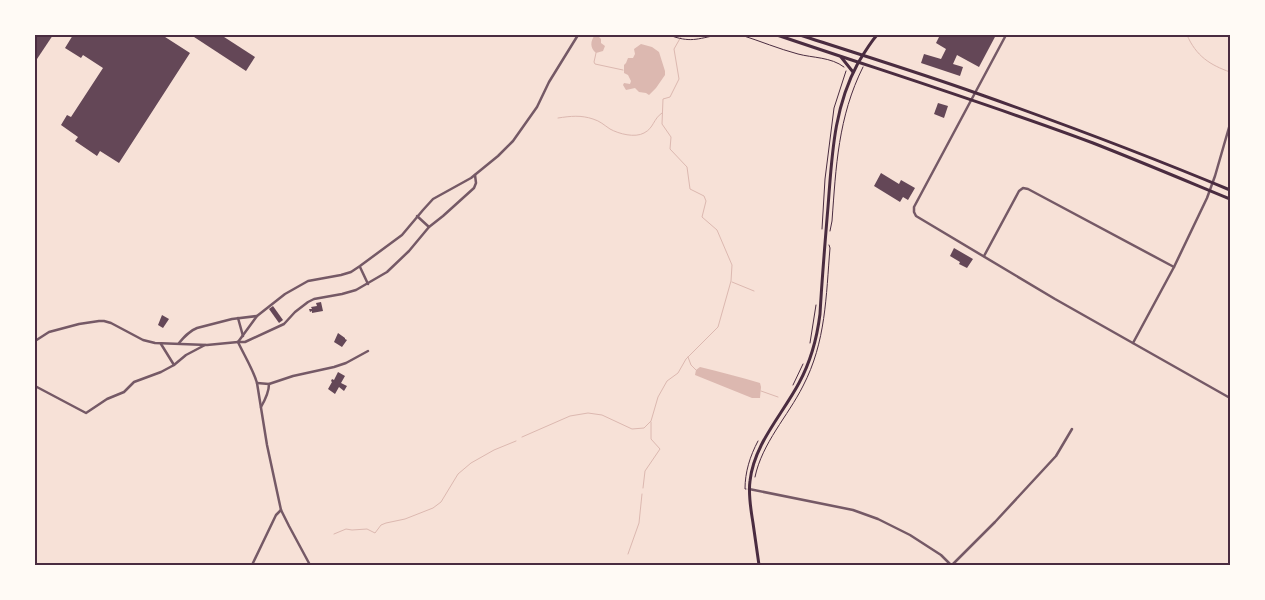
<svg xmlns="http://www.w3.org/2000/svg" width="1265" height="600" font-family="Helvetica,sans-serif">
	<style>
		.water { fill: #dcb8b0 }
		.lines { fill: none; stroke-linecap: round; stroke-linejoin: round }
		.stream { stroke: #dcb8b0; stroke-width: 1 }
		.building { fill: #644757 }
		.path { stroke: #4a2c40; stroke-width: 1 }
		.minor { stroke: #755966; stroke-width: 2.5 }
		.secondary { stroke: #4a2c40; stroke-width: 3 }
		.neatline { fill: none; stroke: #4a2c40; stroke-width: 2 }
	</style>
	<rect width="100%" height="100%" fill="#f7e1d7"/>
	<g class="water">
		<path d="M595,35H597L601,39V43L605,46L603,51L596,53C590,48 590,41 595,35Z"/>
		<path d="M641,44L652,47L659,52L665,71V75L656,88L649,95L646,93L639,92L635,88L626,90L623,85L624,83L630,84L631,81L628,75L624,73V65L626,63L628,58H633L635,54L634,49Z"/>
		<path d="M700,367C720,372 741,377 760,383L761,387L760,398H752L695,375L696,370Z"/>
	</g>
	<g class="lines">
		<g class="stream">
			<path d="M1187,35C1196,56 1210,65 1230,72"/>
			<path d="M596,53L594,62L595,64L623,70"/>
			<path d="M558,118C571,116 581,115 593,119C600,121 604,125 610,129C619,134 635,138 644,133C654,128 653,119 662,113"/>
			<path d="M732,282L754,291"/>
			<path d="M688,357L691,365L696,370"/>
			<path d="M761,391L778,397"/>
			<path d="M522,437L570,416L588,413L602,415L632,429L644,428L651,421L658,397L667,381L678,373L686,359L718,327L731,281L732,265L717,230L702,217L706,201L704,196L690,189L687,167L670,149L671,137L662,124L663,99L670,97L679,79L674,49L682,35"/>
			<path d="M643,488L645,471L660,449L651,439V422"/>
			<path d="M334,534L346,529L352,530L367,529L375,533L381,525L386,523L405,519L433,508L441,502L458,474L471,463L494,450L516,441"/>
			<path d="M628,554L639,523L642,494"/>
		</g>
	</g>
	<g class="building">
		<path d="M35,35H53L35,62Z"/>
		<path d="M73,35H162L190,53L119,163L100,151L97,156L75,141L78,137L61,125L67,115L71,117L103,68L83,55L81,58L65,48Z"/>
		<path d="M191,35H221L255,57L246,71Z"/>
		<path d="M940,35H996L979,67L957,55L953,64L963,67L960,76L921,63L924,54L941,59L946,49L936,43Z"/>
		<path d="M938,103L948,106L944,118L934,114Z"/>
		<path d="M881,173L899,184L901,180L915,188L908,200L903,197L900,202L874,186Z"/>
		<path d="M954,248L973,259L967,268L959,264L960,262L950,256Z"/>
		<path d="M321,302L323,311L312,313V311L310,312L309,309H312L311,307L317,306L316,303Z"/>
		<path d="M273,306L283,320L279,323L269,309Z"/>
		<path d="M162,315L169,319L163,328L158,325Z"/>
		<path d="M338,333L345,338V339L347,340L342,347L334,342Z"/>
		<path d="M338,372L345,376L341,383L347,386L344,391L339,387L335,394L328,389L332,382L331,381L332,379L334,380Z"/>
	</g>
	<g class="lines">
		<g class="path">
			<path d="M669,35C690,43 697,39 717,35"/>
			<path d="M741,35C760,41 779,49 798,54C813,58 831,57 844,67"/>
			<path d="M822,229L825,179L834,108L846,71"/>
			<path d="M830,231L832,221C836,167 838,117 863,67"/>
			<path d="M810,343L816,305"/>
			<path d="M793,385L803,364"/>
			<path d="M755,477C762,443 788,416 803,386C826,342 826,296 830,248L829,245"/>
			<path d="M746,489H745C745,472 750,456 758,441"/>
		</g>
		<g class="minor">
			<path d="M1006,35L914,207V212L916,216L1055,299L1230,398"/>
			<path d="M417,216L429,227"/>
			<path d="M984,256L1019,191L1023,188L1028,189L1174,267"/>
			<path d="M360,267L368,284"/>
			<path d="M238,318L243,336"/>
			<path d="M35,341L49,332L79,324L99,321H104L111,323L143,340L155,343L207,345L238,342H245L284,324L295,312L308,302L314,299L342,294L356,290L387,272L409,251L429,227L443,216L474,188L476,183L475,175"/>
			<path d="M238,342L257,316L285,294L308,281L341,275L351,272L360,266L402,235L423,210L433,199L471,178L498,156L513,141L537,107L549,82L578,35"/>
			<path d="M238,342C244,355 253,369 257,383L267,445L281,510L289,526L310,565"/>
			<path d="M179,343C184,337 189,331 197,328L232,319L257,316"/>
			<path d="M1133,343L1174,267L1207,198L1215,176L1230,124"/>
			<path d="M161,344L174,365"/>
			<path d="M257,383L269,384L293,376L334,367L346,363L368,351"/>
			<path d="M35,386L86,413L107,399L124,392L134,382L161,372L174,365L186,355L205,345"/>
			<path d="M261,407C265,400 269,392 269,384"/>
			<path d="M749,489L853,510L878,519L910,535L941,555L951,565"/>
			<path d="M252,565L276,515L281,510"/>
			<path d="M952,565L995,522L1056,456L1072,429"/>
		</g>
		<g class="secondary">
			<path d="M777,35C883,71 989,104 1093,143C1139,161 1184,180 1230,199"/>
			<path d="M800,35C858,54 917,72 976,93C1061,123 1146,155 1230,190"/>
			<path d="M841,57L853,72"/>
			<path d="M759,565C757,551 755,537 753,523C751,510 748,495 750,481C754,444 782,415 799,383C811,361 817,338 820,314C822,278 825,243 828,207C832,157 833,109 858,63C864,53 870,43 877,35"/>
		</g>
	</g>
	<rect width="1265" height="600" fill="none" stroke="#fffaf5" stroke-width="72"/>
	<rect x="36" y="36" width="1193" height="528" class="neatline"/>
</svg>
